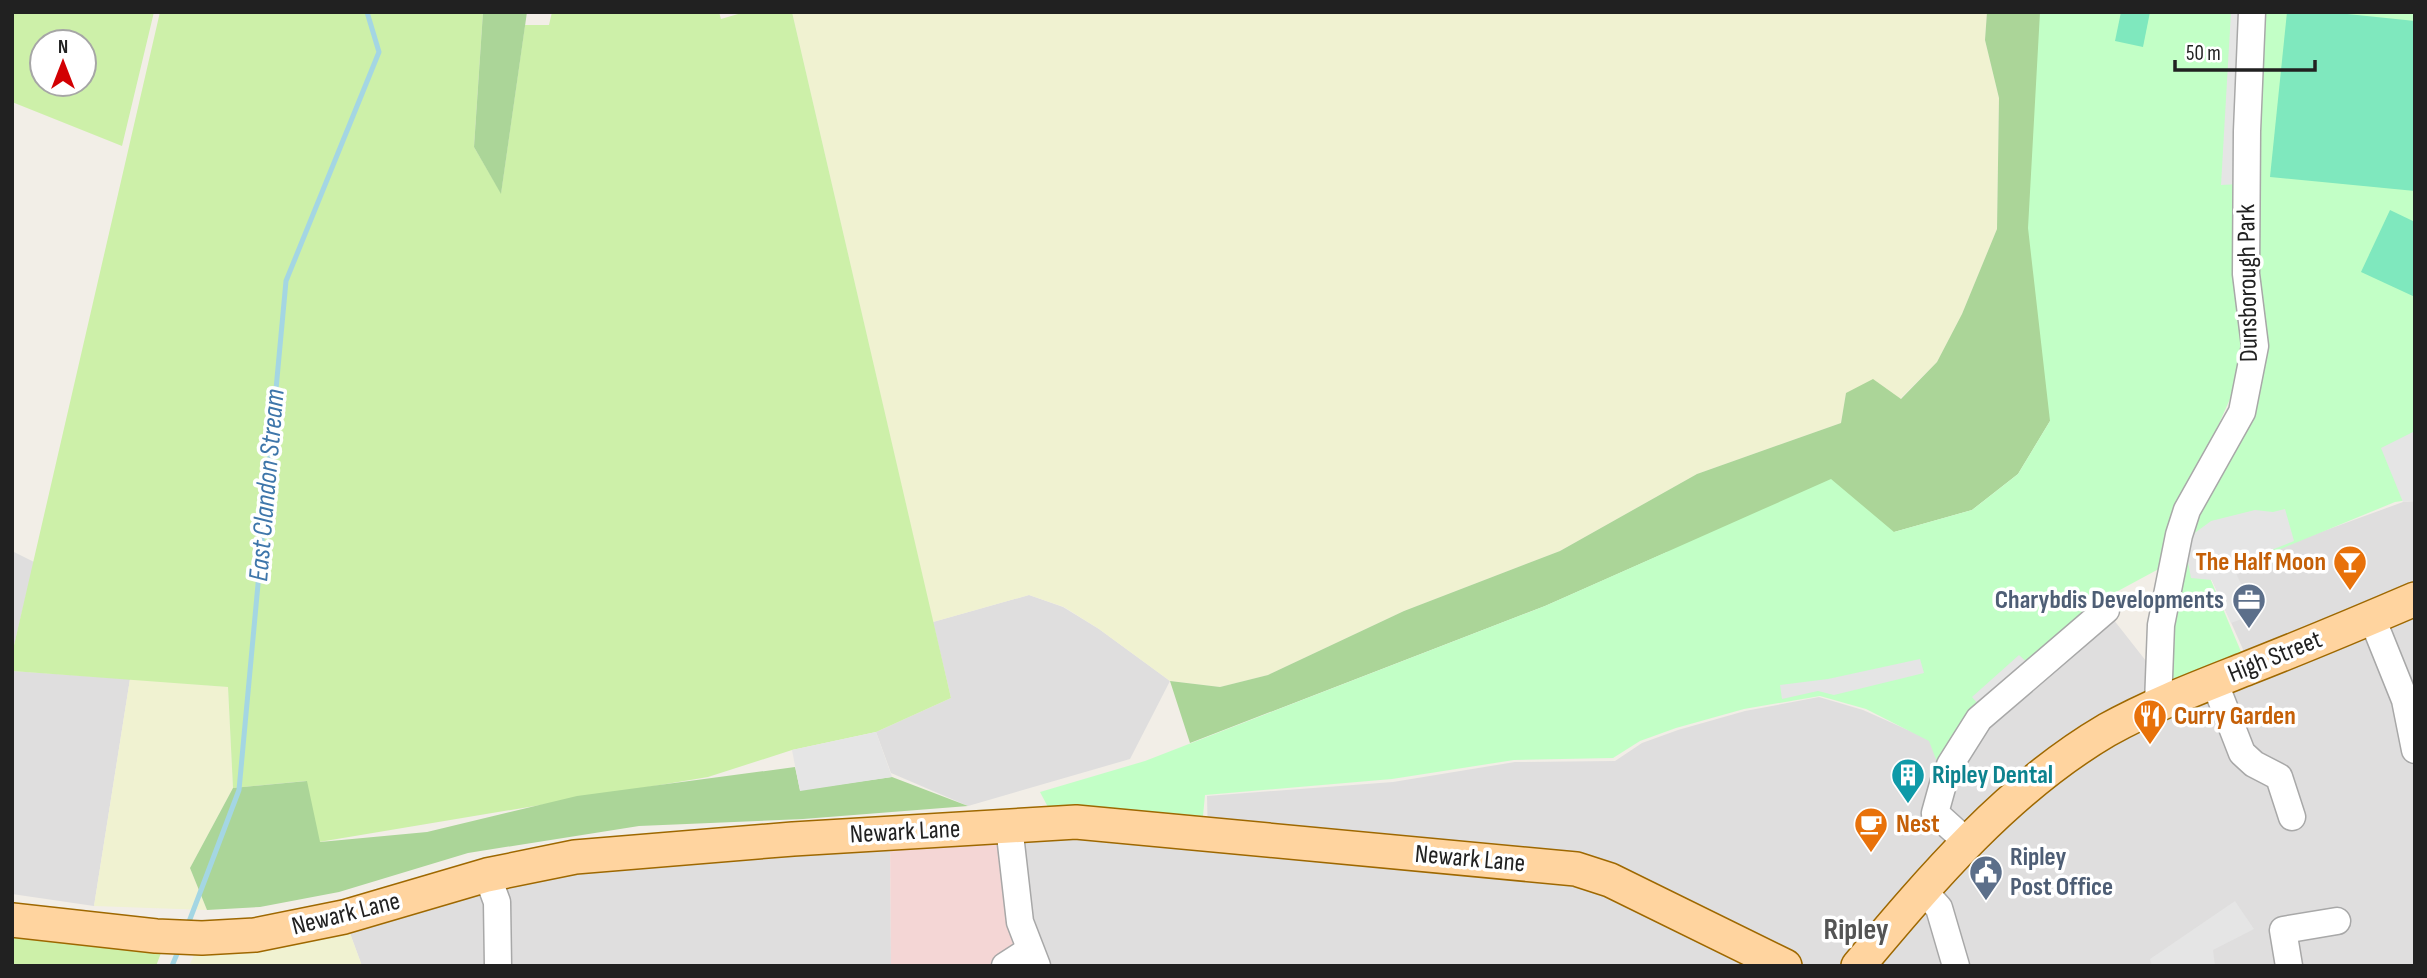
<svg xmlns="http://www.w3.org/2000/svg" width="2427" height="978" font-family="'Sofia Sans Condensed',sans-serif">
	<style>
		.residential { fill: #dfdede }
		.commercial { fill: #f4d6d5 }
		.farmland { fill: #f0f2d1 }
		.grass { fill: #cdf0a9; fill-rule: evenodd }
		.forest { fill: #abd598 }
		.park { fill: #c2ffc6 }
		.pitch { fill: #7fe8be }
		.parking { fill: #e5e5e5 }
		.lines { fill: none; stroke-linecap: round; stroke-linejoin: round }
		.stream { stroke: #a4d6e3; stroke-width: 5 }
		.minor-casing { stroke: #a8a8a8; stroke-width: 29 }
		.major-casing { stroke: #9e6800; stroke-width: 36 }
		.minor { stroke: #fff; stroke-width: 26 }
		.major { stroke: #ffd49f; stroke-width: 33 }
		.labels { text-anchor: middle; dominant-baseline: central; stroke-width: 7; stroke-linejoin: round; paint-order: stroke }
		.street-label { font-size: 26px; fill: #212121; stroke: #fff }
		.food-label { font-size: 26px; font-weight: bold; fill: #c56008; stroke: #fff; text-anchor: start }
		.service-label { font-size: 26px; font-weight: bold; fill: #4e5e75; stroke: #fff; text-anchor: end }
		.culture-label { font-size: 26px; font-weight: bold; fill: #0d838f; stroke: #fff; text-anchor: start }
		.water-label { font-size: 28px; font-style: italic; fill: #3e76aa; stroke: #fff }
		.quarter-label { font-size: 30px; font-weight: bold; fill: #545454; stroke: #fff }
	</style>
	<rect width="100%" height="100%" fill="#f2eee7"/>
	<g class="residential">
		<path d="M2415,501V966H1005L1009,826L1208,839L1207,796L1393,782L1515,762L1615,761L1642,743L1678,730L1745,711L1819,697L1863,710L1919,735L2106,610L2168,689L2246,656L2212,580L2254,564L2269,551L2403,502Z"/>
		<path d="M12,551L34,562L12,654Z"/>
		<path d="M1029,595L1063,607L1099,629L1170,681L1130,759L968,806L891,773L876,732L951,698L933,622Z"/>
		<path d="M12,671L130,679L94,906L12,894Z"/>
		<path d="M890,833L891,966H362L344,917L487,875Z"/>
	</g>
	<path class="commercial" d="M1009,826L1028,951L1005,966H891L890,833Z"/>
	<g class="farmland">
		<path d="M792,12H1987L1985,40L1999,98L1997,229L1962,314L1937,362L1900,399L1846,393L1841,423L1697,474L1560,551L1404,611L1268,675L1220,687L1170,681L1099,629L1064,607L1029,595L933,622Z"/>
		<path d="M130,679L228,687L233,788L190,868L207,910L94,906Z"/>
		<path d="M344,917L362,966H189L202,938Z"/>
	</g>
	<g class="grass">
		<path d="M12,12H154L122,146L12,102ZM42,42H84V84H42Z"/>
		<path d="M160,12H483L474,147L501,193L525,25H549L552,12H719L721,19L745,12H792L951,698L876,732L792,750L708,777L319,842L306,781L233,788L228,687L12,671V654Z"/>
		<path d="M12,930L161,953L156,966H12Z"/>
	</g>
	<g class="forest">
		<path d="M483,12H527L501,194L474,147Z"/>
		<path d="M1987,12H2095L2050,421L2018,474L1972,510L1894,532L1667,552L1545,606L1190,743L1170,681L1220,687L1268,675L1404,611L1560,551L1697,474L1841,423L1846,393L1873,379L1901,399L1937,362L1962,314L1997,229L1999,98L1985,40Z"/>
		<path d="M795,767L800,790L892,777L968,806L803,819L639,826L468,853L339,892L260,907L207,910L190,868L233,788L307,781L320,842L427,832L577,796Z"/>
	</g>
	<g class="park">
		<path d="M2040,12H2250L2242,349L2230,399L2193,482L2168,564L2105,598L1946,764L1937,762L1929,741L1866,709L1820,696L1744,709L1676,728L1640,741L1613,758L1514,760L1392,779L1205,795L1203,816L1105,808L1049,809L1040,792L1145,761L1545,606L1831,479L1894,532L1972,510L2018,474L2050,421L2028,228Z"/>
		<path d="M2262,12H2415V499L2395,502L2210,578L2242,654L2176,680L2167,675L2173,580L2214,474L2255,304Z"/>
	</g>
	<g class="pitch">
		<path d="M2121,12H2150L2143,47L2115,41Z"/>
		<path d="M2287,12H2328L2415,21V191L2270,177Z"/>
		<path d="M2390,210L2415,222V297L2361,272Z"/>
	</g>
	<g class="parking">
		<path d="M2231,12H2248L2240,184L2221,185Z"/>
		<path d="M2415,431V501L2403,502L2381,448Z"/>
		<path d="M2285,509L2294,541L2269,551L2271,555L2235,571L2255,614L2231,623L2212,580L2191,578L2186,551L2192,535L2211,521L2255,510L2273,512Z"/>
		<path d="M2019,655L2031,666L1983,710L1972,697Z"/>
		<path d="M1920,659L1924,673L1834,695L1818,691L1782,699L1780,685L1828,679Z"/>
		<path d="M876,732L892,777L800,791L792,750Z"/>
		<path d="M2235,901L2254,929L2213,950L2215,966H2152L2150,959Z"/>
	</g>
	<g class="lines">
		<g class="stream">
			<path d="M187,927L239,790L286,281L379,52L367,12"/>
			<path d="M172,966L179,949"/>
		</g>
		<g class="minor-casing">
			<g id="minor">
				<path d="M2372,618L2405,700L2415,750"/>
				<path d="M2214,681L2242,753L2254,764L2279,777L2292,817"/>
				<path d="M2158,704L2161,625L2179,535L2187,510L2242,412L2255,346L2246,274L2247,131L2252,12"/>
				<path d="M1950,765L1979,719L2106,610"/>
				<path d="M1945,777L1935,813L1967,842"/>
				<path d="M1009,826L1020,922L1037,966"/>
				<path d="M487,875L497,902L498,966"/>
				<path d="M1922,889L1939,908L1956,966"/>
				<path d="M1005,966L1028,951"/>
				<path d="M2289,966L2283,930L2337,921"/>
			</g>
		</g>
		<g class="major-casing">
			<g id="major">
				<path d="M12,920L156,936L202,938L255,935L344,917L487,875L575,857L793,839L1076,822L1576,869L1610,880L1785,966"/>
				<path d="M1858,966C1931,879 2008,788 2107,730C2152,705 2200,687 2248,668C2304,646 2359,623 2415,599"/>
			</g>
		</g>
		<use href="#minor" class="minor"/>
		<use href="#major" class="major"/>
	</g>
	<defs>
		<g id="bar-pin" transform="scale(1.75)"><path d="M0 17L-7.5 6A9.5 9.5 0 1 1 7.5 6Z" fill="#e8710a" stroke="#fff"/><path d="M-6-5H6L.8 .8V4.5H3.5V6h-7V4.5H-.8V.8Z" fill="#fff"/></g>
		<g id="office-pin" transform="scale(1.75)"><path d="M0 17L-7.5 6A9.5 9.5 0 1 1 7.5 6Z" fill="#5c6f8a" stroke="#fff"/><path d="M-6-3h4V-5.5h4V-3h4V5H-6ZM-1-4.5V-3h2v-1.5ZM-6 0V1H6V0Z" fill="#fff"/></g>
		<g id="restaurant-pin" transform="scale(1.75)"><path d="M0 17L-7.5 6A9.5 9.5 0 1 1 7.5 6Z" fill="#e8710a" stroke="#fff"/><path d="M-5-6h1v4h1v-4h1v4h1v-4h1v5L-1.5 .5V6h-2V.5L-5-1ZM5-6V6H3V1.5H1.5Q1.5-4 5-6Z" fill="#fff"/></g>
		<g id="building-pin" transform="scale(1.75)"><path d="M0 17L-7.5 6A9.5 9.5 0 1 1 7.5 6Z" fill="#0f9aa8" stroke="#fff"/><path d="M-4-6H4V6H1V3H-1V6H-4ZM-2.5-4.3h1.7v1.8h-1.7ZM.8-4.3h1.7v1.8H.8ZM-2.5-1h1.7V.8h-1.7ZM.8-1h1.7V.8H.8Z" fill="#fff"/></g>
		<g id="cafe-pin" transform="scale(1.75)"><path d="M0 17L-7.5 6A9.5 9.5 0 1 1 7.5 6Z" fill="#e8710a" stroke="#fff"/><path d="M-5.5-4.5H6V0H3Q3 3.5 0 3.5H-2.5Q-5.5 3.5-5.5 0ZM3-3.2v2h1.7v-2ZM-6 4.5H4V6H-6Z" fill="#fff"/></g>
		<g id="civic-pin" transform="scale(1.75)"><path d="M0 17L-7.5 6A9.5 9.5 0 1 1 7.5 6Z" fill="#5c6f8a" stroke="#fff"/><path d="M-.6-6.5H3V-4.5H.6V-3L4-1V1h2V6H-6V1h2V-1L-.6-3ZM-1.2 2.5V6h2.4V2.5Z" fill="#fff"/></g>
	</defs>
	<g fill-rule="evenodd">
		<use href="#bar-pin" x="2350" y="562"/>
		<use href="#office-pin" x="2249" y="600"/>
		<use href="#restaurant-pin" x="2150" y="716"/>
		<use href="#building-pin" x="1908" y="775"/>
		<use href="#cafe-pin" x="1871" y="824"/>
		<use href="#civic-pin" x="1986" y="872"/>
	</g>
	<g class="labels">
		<g class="street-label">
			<text transform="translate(2248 283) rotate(-91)">Dunsborough Park</text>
			<text transform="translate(2275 657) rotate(-22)">High Street</text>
			<text transform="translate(905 832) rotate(-3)">Newark Lane</text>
			<text transform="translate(1470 859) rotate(5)">Newark Lane</text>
			<text transform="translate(346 914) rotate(-14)">Newark Lane</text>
		</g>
		<g class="food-label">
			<text x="2326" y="562" text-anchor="end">The Half Moon</text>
			<text x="2174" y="716">Curry Garden</text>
			<text x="1896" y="824">Nest</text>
		</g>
		<g class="service-label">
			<text x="2224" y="600">Charybdis Developments</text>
			<text x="2010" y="857" text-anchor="start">Ripley<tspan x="2010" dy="30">Post Office</tspan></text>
		</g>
		<g class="culture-label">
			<text x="1932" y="775">Ripley Dental</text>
		</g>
		<g class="water-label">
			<text transform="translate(267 485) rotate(-85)">East Clandon Stream</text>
		</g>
		<g class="quarter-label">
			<text x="1856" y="930">Ripley</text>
		</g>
	</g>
	<rect width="2427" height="978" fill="none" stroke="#212121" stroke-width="28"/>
	<g transform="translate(63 63)"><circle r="33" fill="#ffffff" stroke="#a6a6a6" stroke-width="2"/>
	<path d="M0-5L12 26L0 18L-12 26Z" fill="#d20003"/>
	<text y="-10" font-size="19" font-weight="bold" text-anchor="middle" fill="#212121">N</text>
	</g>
	<path d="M2175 60v10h140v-10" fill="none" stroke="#212121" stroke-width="3.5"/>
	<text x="2186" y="60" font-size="21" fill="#212121" stroke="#ffffff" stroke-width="5" paint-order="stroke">50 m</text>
</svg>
